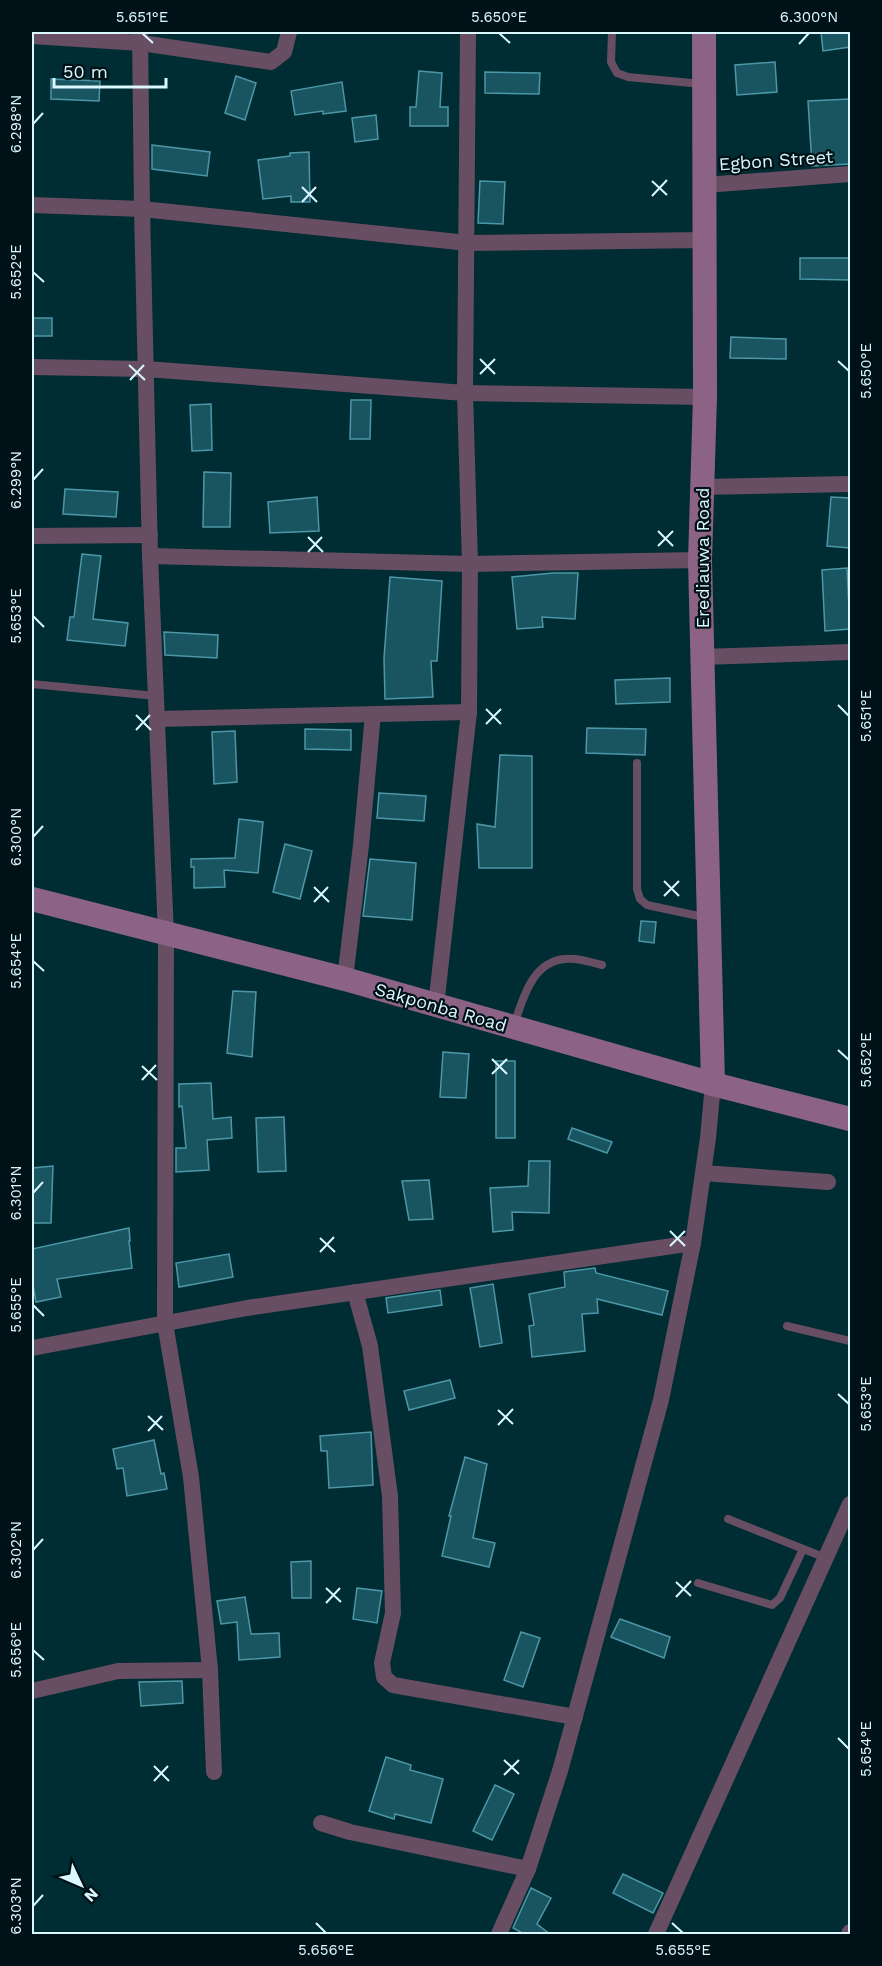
<svg xmlns="http://www.w3.org/2000/svg" width="882" height="1966" font-family="'Work Sans',sans-serif">
	<style>
		.building { fill: #195561; stroke: #4c97a7; stroke-width: 1.5 }
		.lines { fill: none; stroke-linecap: round; stroke-linejoin: round }
		.lane { stroke: #684e63; stroke-width: 8 }
		.street { stroke: #684e63; stroke-width: 16 }
		.secondary { stroke: #8c6385; stroke-width: 24 }
		.ticks { fill: none; stroke: #dcf8ff; stroke-width: 2 }
		.labels { text-anchor: middle; dominant-baseline: central; stroke-width: 4.5; stroke-linejoin: round; paint-order: stroke }
		.street-label { font-size: 18px; fill: #dcf8ff; stroke: #001217 }
		.neatline { fill: none; stroke: #dcf8ff; stroke-width: 2 }
		.ticks-label { font-size: 15px; text-anchor: middle; fill: #dcf8ff }
	</style>
	<rect width="100%" height="100%" fill="#002c33"/>
	<g class="building">
		<path d="M821,32H850V47L823,51Z"/>
		<path d="M775,62L777,92L737,95L735,65Z"/>
		<path d="M419,71L442,73L440,107H448V126H410V107H416Z"/>
		<path d="M485,72L540,73L539,94L485,93Z"/>
		<path d="M236,76L256,83L245,120L225,113Z"/>
		<path d="M51,79L100,81L99,101L51,99Z"/>
		<path d="M342,82L346,111L323,114V111L295,115L291,91Z"/>
		<path d="M850,99V164L812,166L808,101Z"/>
		<path d="M376,115L378,139L355,142L352,118Z"/>
		<path d="M152,145L210,152L207,176L152,169Z"/>
		<path d="M309,152L310,202H291V196L263,199L258,160L290,156V153Z"/>
		<path d="M480,181L505,182L503,224L478,223Z"/>
		<path d="M800,258H850V280L800,279Z"/>
		<rect x="32" y="318" width="20" height="18"/>
		<path d="M731,337L786,339V359L730,358Z"/>
		<path d="M351,400H371L370,439H350Z"/>
		<path d="M211,404L212,450L192,451L190,405Z"/>
		<path d="M204,472L231,473L230,527H203Z"/>
		<path d="M65,489L118,492L116,517L63,514Z"/>
		<path d="M317,497L319,531L270,533L268,502Z"/>
		<path d="M831,497L850,498V548L827,546Z"/>
		<path d="M82,554L101,556L93,619L128,623L125,646L67,640L70,617H74Z"/>
		<path d="M847,568L850,629L825,631L822,570Z"/>
		<path d="M553,573H578L575,619L542,617L543,627L517,629L512,577Z"/>
		<path d="M390,577L442,581L437,661H431L433,697L385,699L384,658Z"/>
		<path d="M164,632L218,635L217,658L165,655Z"/>
		<path d="M670,678V702L616,704L615,680Z"/>
		<path d="M587,728L646,729L645,755L586,753Z"/>
		<path d="M305,729L351,730V750L305,749Z"/>
		<path d="M235,731L237,782L214,784L212,732Z"/>
		<path d="M500,755L532,756V868H479L477,824L495,827Z"/>
		<path d="M379,793L426,796L424,821L377,818Z"/>
		<path d="M239,819L263,822L258,873L224,870L225,887L194,888V867H191V859L235,858Z"/>
		<path d="M285,844L312,851L300,899L273,892Z"/>
		<path d="M370,859L416,863L412,920L363,916Z"/>
		<path d="M641,921L656,922L654,943L639,941Z"/>
		<path d="M233,991L256,992L252,1057L227,1053Z"/>
		<path d="M443,1052L469,1054L466,1098L440,1097Z"/>
		<rect x="496" y="1061" width="19" height="77"/>
		<path d="M211,1083L213,1119L231,1117L232,1138L207,1140L209,1170L176,1172V1148H186L182,1106L179,1107V1084Z"/>
		<path d="M284,1117L286,1171L258,1172L256,1118Z"/>
		<path d="M572,1128L612,1142L607,1153L568,1139Z"/>
		<path d="M529,1161H550L549,1213L512,1212L513,1230L493,1232L490,1188L528,1186Z"/>
		<path d="M53,1166L51,1223H33L32,1168Z"/>
		<path d="M429,1180L433,1219L409,1220L402,1181Z"/>
		<path d="M129,1228L130,1241H129L132,1268L57,1279L61,1297L36,1302L32,1280V1249Z"/>
		<path d="M229,1254L233,1277L179,1287L176,1263Z"/>
		<path d="M595,1268L596,1273L668,1291L662,1315L597,1299L598,1313L582,1314L585,1351L532,1357L529,1326L534,1325L529,1294L565,1287L564,1272Z"/>
		<path d="M493,1284L502,1343L480,1347L470,1288Z"/>
		<path d="M440,1290L442,1305L388,1313L386,1298Z"/>
		<path d="M450,1380L455,1398L409,1410L404,1391Z"/>
		<path d="M371,1432L373,1485L329,1488L327,1451H321L320,1436Z"/>
		<path d="M154,1440L161,1474L164,1473L167,1489L127,1496L123,1468L117,1469L113,1449Z"/>
		<path d="M465,1457L487,1464L473,1538L495,1543L489,1567L442,1556L451,1516H449Z"/>
		<path d="M311,1561V1598H292L291,1562Z"/>
		<path d="M357,1588L382,1591L377,1623L353,1619Z"/>
		<path d="M245,1597L251,1634L279,1633L280,1657L239,1660L237,1622L221,1624L217,1601Z"/>
		<path d="M620,1619L670,1637L664,1658L611,1637Z"/>
		<path d="M521,1632L540,1638L523,1687L504,1680Z"/>
		<path d="M182,1681L183,1703L141,1706L139,1682Z"/>
		<path d="M386,1757L411,1765L410,1770L443,1779L431,1823L395,1814L394,1819L369,1811Z"/>
		<path d="M495,1785L514,1794L492,1840L473,1831Z"/>
		<path d="M623,1874L663,1893L653,1913L613,1893Z"/>
		<path d="M531,1888L551,1898L537,1924L551,1935H526L513,1928Z"/>
	</g>
	<g class="lines">
		<g class="lane">
			<path d="M612,32L611,62L617,73L628,77L702,84"/>
			<path d="M32,684L156,696"/>
			<path d="M637,763V889L640,899L647,905L708,918"/>
			<path d="M514,1024C525,994 534,955 575,959C584,960 594,963 602,965"/>
			<path d="M787,1326L850,1341"/>
			<path d="M728,1519L826,1558"/>
			<path d="M698,1583L772,1605L780,1598L803,1549"/>
		</g>
		<g class="street">
			<path d="M140,32L142,209L150,556L166,935L165,1323L191,1477L210,1670L214,1772"/>
			<path d="M32,36L141,43L271,62L284,52L289,32"/>
			<path d="M705,185L850,174"/>
			<path d="M32,205L142,209L468,243L705,240"/>
			<path d="M32,367L146,369L465,393L705,397"/>
			<path d="M702,487L850,484"/>
			<path d="M32,536L150,535"/>
			<path d="M150,556L470,564L700,560"/>
			<path d="M701,657L850,652"/>
			<path d="M157,719L469,712"/>
			<path d="M345,979L361,845L373,714"/>
			<path d="M436,1006L469,712L470,564L465,393L468,32"/>
			<path d="M703,1173L828,1182"/>
			<path d="M355,1292L370,1346L390,1496L393,1613L382,1663L384,1677L393,1685L575,1717"/>
			<path d="M32,1348L247,1308L693,1243L708,1138L713,1084"/>
			<path d="M32,1691L118,1671L210,1670"/>
			<path d="M321,1823L350,1832L528,1869"/>
			<path d="M499,1934L528,1869L560,1771L661,1400L693,1243"/>
			<path d="M656,1934L850,1504"/>
			<path d="M849,1934L850,1932"/>
		</g>
		<g class="secondary">
			<path d="M704,32L705,397L700,560L713,1084"/>
			<path d="M32,899L345,979L713,1084L850,1119"/>
		</g>
	</g>
	<path class="ticks" d="M142,33L153,43M499,33L510,43M799,44L809,33M33,124L43,113M652,181L667,195M302,187L317,202M652,196L667,180M302,202L316,187M33,272L44,282M480,359L495,374M838,361L849,371M129,365L145,380M480,374L495,359M130,380L144,365M33,480L43,469M658,531L673,546M308,537L323,552M658,546L673,531M308,552L322,537M33,616L44,627M838,705L849,716M486,709L501,724M136,715L151,730M486,724L501,709M136,730L150,715M33,837L43,826M664,881L679,896M314,887L329,902M664,896L679,881M314,902L328,887M33,961L44,971M838,1050L849,1060M492,1059L507,1074M142,1066L157,1080M492,1074L507,1059M142,1080L156,1065M33,1193L43,1182M670,1231L685,1246M320,1238L335,1252M670,1246L685,1231M320,1252L334,1237M33,1305L44,1316M838,1394L849,1404M498,1410L513,1424M148,1416L163,1430M498,1425L513,1409M148,1431L162,1416M33,1550L43,1539M676,1582L691,1596M326,1588L341,1602M676,1597L691,1581M326,1603L340,1588M33,1650L44,1660M838,1738L849,1749M504,1760L519,1774M154,1766L169,1781M504,1775L519,1760M154,1781L168,1766M33,1906L43,1895M316,1923L326,1933M672,1923L683,1933"/>
	<g class="labels">
		<g class="street-label">
			<text transform="translate(776 160) rotate(-4)">Egbon Street</text>
			<text transform="translate(702 558) rotate(-90)">Erediauwa Road</text>
			<text transform="translate(441 1007) rotate(16)">Sakponba Road</text>
		</g>
	</g>
	<rect width="882" height="1966" fill="none" stroke="#001217" stroke-width="66"/>
	<g transform="translate(81 1885) rotate(134)" stroke="#001217" stroke-width="4.5" paint-order="stroke">
	<path d="M0-4.5L10 22L0 15L-10 22Z" fill="#dcf8ff"/>
	<text y="-9" font-size="16" font-weight="bold" text-anchor="middle" fill="#dcf8ff">N</text>
	</g>
	<path d="M54 78v9h112v-9" fill="none" stroke="#dcf8ff" stroke-width="3"/>
	<text x="63" y="78" font-size="18" fill="#dcf8ff" stroke="#001217" stroke-width="4.5" paint-order="stroke">50 m</text>
	<rect x="33" y="33" width="816" height="1900" class="neatline"/>
	<g class="ticks-label">
		<text x="142" y="22">5.651°E</text>
		<text x="499" y="22">5.650°E</text>
		<text x="809" y="22">6.300°N</text>
		<text transform="translate(16 124) rotate(-90)" y="5">6.298°N</text>
		<text transform="translate(16 272) rotate(-90)" y="5">5.652°E</text>
		<text transform="translate(866 371) rotate(-90)" y="5">5.650°E</text>
		<text transform="translate(16 480) rotate(-90)" y="5">6.299°N</text>
		<text transform="translate(16 616) rotate(-90)" y="5">5.653°E</text>
		<text transform="translate(866 716) rotate(-90)" y="5">5.651°E</text>
		<text transform="translate(16 837) rotate(-90)" y="5">6.300°N</text>
		<text transform="translate(16 961) rotate(-90)" y="5">5.654°E</text>
		<text transform="translate(866 1060) rotate(-90)" y="5">5.652°E</text>
		<text transform="translate(16 1193) rotate(-90)" y="5">6.301°N</text>
		<text transform="translate(16 1305) rotate(-90)" y="5">5.655°E</text>
		<text transform="translate(866 1404) rotate(-90)" y="5">5.653°E</text>
		<text transform="translate(16 1550) rotate(-90)" y="5">6.302°N</text>
		<text transform="translate(16 1650) rotate(-90)" y="5">5.656°E</text>
		<text transform="translate(866 1749) rotate(-90)" y="5">5.654°E</text>
		<text transform="translate(16 1906) rotate(-90)" y="5">6.303°N</text>
		<text x="326" y="1955">5.656°E</text>
		<text x="683" y="1955">5.655°E</text>
	</g>
</svg>
